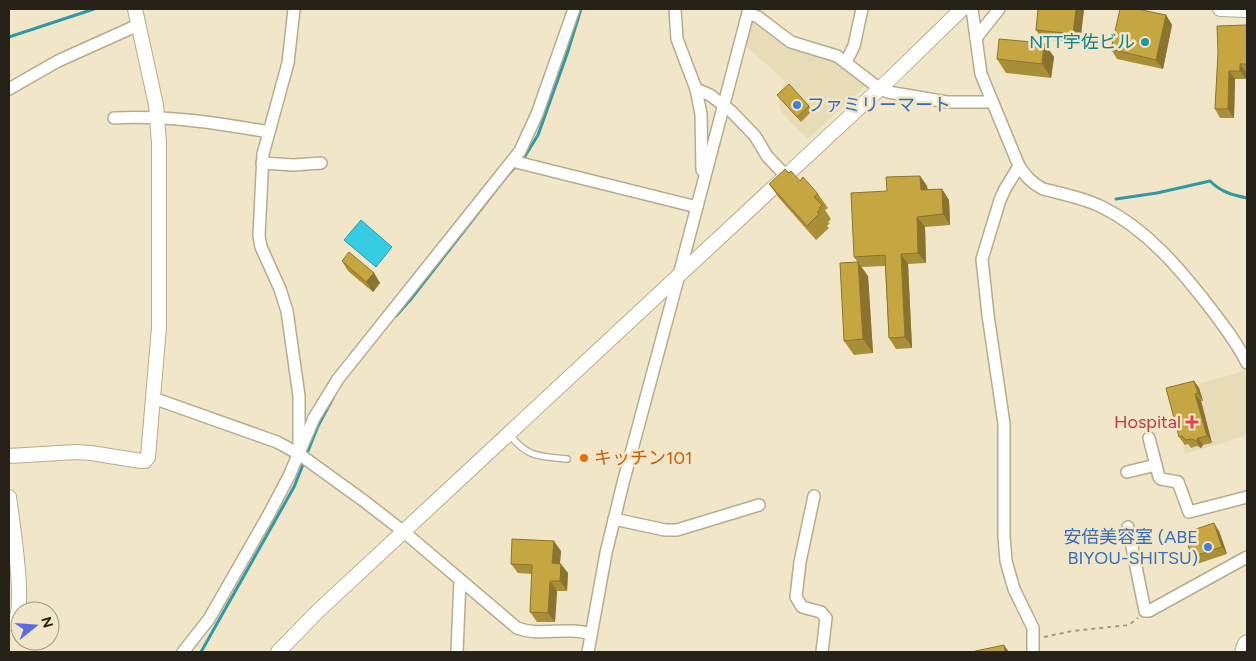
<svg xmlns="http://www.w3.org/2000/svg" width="1256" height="661" font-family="Figtree,'Noto Sans JP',sans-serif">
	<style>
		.built { fill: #e8dbb7 }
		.water { fill: #34cce2; stroke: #3099a5 }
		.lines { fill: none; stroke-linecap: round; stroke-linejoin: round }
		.stream { stroke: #3099a5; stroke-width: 3 }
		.service-casing { stroke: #b5ac8e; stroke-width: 8 }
		.minor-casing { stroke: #b5ac8e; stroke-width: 14 }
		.tertiary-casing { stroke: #b5ac8e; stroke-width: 16 }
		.trunk-casing { stroke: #b5ac8e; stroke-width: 21 }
		.path { stroke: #a39c84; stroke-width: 2; stroke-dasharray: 4 4; stroke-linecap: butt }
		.service { stroke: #fff; stroke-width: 5.5 }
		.minor { stroke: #fff; stroke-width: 11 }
		.tertiary { stroke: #fff; stroke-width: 14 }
		.trunk { stroke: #fff; stroke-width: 19 }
		.wall { fill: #a98f37 }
		.shaded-wall { fill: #8a742d }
		.building { fill: #c5a640; stroke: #8a742d }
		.culture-dot { fill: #0f9aa8; stroke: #f1e7c8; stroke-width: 2 }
		.shop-dot { fill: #3f7fe0; stroke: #f1e7c8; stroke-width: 2 }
		.health-dot { fill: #e0444e; stroke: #f1e7c8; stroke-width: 2 }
		.food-dot { fill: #e8710a; stroke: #f1e7c8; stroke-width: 2 }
		.labels { text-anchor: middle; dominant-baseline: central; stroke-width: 5; stroke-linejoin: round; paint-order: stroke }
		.culture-label { font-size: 18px; fill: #0d838f; stroke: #f1e7c8; text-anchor: end }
		.shop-label { font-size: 18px; fill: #366cbe; stroke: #f1e7c8; text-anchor: start }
		.health-label { font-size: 18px; fill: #be3a42; stroke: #f1e7c8; text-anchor: end }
		.food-label { font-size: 18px; fill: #c56008; stroke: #f1e7c8; text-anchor: start }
	</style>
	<rect width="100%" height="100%" fill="#f1e7c8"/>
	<g class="built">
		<path d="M754,18L834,61L866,85L808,139L790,122L781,111L779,100L785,81L746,46Z"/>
		<path d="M1244,371L1247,378V435L1185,454L1169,392Z"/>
	</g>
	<path class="water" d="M361,220L392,247L376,267L344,240Z"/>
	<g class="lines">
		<g class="stream">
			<path d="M9,37L94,9"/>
			<path d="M522,161L538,135L567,54L581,9"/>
			<path d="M1116,199L1157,193L1210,181C1221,192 1232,195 1247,198"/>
			<path d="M396,316L411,299L506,177L517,165"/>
			<path d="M306,456L318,426L333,398"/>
			<path d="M201,652L294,487L304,462"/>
		</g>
		<g class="service-casing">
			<path id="service" d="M509,434C528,458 538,456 567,459"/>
		</g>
		<g class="minor-casing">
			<g id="minor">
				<path d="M294,9L288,63L263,154L259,236L261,247L280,289L287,311L299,396V447"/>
				<path d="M675,9L677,39L696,89L701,114L702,170"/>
				<path d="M972,9L981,74L1019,166C1026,177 1032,183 1043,189C1063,194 1084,198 1102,207C1147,229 1181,270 1211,309C1224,326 1237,343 1247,363"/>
				<path d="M748,13L758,17L791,42L837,56L880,89L888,92L947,102H991"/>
				<path d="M976,38L999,9"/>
				<path d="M846,62L854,46L862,9"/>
				<path d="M9,89L58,61L138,25"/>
				<path d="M696,89L710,95L731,111L755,136L767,156L786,176"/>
				<path d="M114,118C167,115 217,123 269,132"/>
				<path d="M512,161L697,207"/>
				<path d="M262,163L294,165L321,163"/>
				<path d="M1019,166L1005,189L1000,200L982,259L988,315L1004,424V536L1006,561L1014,589L1033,628V652"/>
				<path d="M153,398L277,442L299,454L364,501L404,532L517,628C541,637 567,626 591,634"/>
				<path d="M1149,438L1159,477L1161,479L1178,482L1189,512L1247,497"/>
				<path d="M1127,472L1156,465"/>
				<path d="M814,496L800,562L796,597L802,607L821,612L826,618L822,652"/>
				<path d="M614,519L665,530H677L759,505"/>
				<path d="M1128,527L1145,611H1149L1247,557"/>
				<path d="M183,652L209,619L269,514L289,476L314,418L338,379L520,151L537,114L574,9"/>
				<path d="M457,652L460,580"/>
				<path d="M588,652L606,553L623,483L679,275L749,9"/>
			</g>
		</g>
		<g class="tertiary-casing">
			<g id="tertiary">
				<path d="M1220,9L1247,10"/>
				<path d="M9,456L76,452L91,453L141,461H145L148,457L159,327V143L156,105L135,9"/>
				<path d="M9,497C12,520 25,601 16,619L9,623"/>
				<path d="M278,652L317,612L890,79L962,9"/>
			</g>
		</g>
		<g class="trunk-casing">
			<path id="trunk" d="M1245,652L1247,645"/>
		</g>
		<path class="path" d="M1044,637L1072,631L1129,625L1138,618"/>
		<use href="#service" class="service"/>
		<use href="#minor" class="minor"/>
		<use href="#tertiary" class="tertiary"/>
		<use href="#trunk" class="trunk"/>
	</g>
	<g class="wall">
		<path d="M1038,9H1084L1080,43L1042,39L1036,30Z"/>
		<path d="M1166,15L1172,25L1163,69L1117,59L1111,49Z"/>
		<path d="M1247,25V72H1246V79H1235L1234,118H1220L1215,109L1218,52Z"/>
		<path d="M1044,43L1054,57L1051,78L1006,73L997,59Z"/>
		<path d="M777,95L809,106L812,111L801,122Z"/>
		<path d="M920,176L927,186L928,190L942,189L949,200L950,225L925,227L926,263L908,264L912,348L896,349L889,338L885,266L861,267L854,257Z"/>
		<path d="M800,181L818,194L828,208L825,210L831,219L828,222L830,223L827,226L829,228L816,240L779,198L769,184Z"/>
		<path d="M342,261L374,273L380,283L373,292L348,271Z"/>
		<path d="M868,276L873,353L854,355L844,341Z"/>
		<path d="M1194,381L1199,388L1203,401H1201L1212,443L1203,445L1201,448L1197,446L1191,448L1188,444L1185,445L1179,437Z"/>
		<path d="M1219,531L1227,554L1197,564L1192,557Z"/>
		<path d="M561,551L560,564L568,573L567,591H557L555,622H537L530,612L532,574L518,573L511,564Z"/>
	</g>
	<g class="shaded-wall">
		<path d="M1076,9H1084L1080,43L1073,34Z"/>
		<path d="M1166,15L1172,25L1163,69L1156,60Z"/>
		<path d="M1044,43L1054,57L1051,78L1042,64Z"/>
		<path d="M1240,64L1246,72V79L1240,71Z"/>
		<path d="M1229,71L1235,79L1234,118L1228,109Z"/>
		<path d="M920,176L927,186L928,201L921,190Z"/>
		<path d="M942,189L949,200L950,225L943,214Z"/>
		<path d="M917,217L925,227L926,263L918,253Z"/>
		<path d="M901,254L908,264L912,348L905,337Z"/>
		<path d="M858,262L868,276L873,353L863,339Z"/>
		<path d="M374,273L380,283L373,292L366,282Z"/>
		<path d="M1194,381L1199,388L1203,401L1198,393Z"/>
		<path d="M1195,394L1201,401L1212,443L1207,436Z"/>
		<path d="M1198,438L1203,445L1201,448L1196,441Z"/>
		<path d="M1214,523L1219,531L1227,554L1222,547Z"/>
		<path d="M554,541L561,551L559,572L552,563Z"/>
		<path d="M561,564L568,573L567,591L560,581Z"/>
		<path d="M550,581L557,591L555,622L548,613Z"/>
		<path d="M1004,645L1009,652H1005Z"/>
	</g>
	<g class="building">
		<path d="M1038,9H1076L1073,34L1036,30Z"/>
		<path d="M1120,9H1137L1166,15L1156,60L1111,49Z"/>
		<path d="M1247,25V64H1240V71H1229L1228,109H1215L1218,52L1217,26Z"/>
		<path d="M999,39L1044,43L1042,64L997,59Z"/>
		<path d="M789,84L809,106L797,117L777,95Z"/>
		<path d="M785,169L789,173L791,171L800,181L803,177L818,194L814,197L822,205L819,208L820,210L817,212L819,214L807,226L769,184Z"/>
		<path d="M920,176L921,190L942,189L943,214L917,217L918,253L901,254L905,337L889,338L885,255L854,257L851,193L887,191L886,177Z"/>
		<path d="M349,252L374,273L366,282L342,261Z"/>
		<path d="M858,262L863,339L844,341L840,263Z"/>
		<path d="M1194,381L1198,393L1195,394L1207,436L1198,438L1196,441L1192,439L1186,440L1182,436L1179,437L1166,388Z"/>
		<path d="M1214,523L1222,547L1192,557L1184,533Z"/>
		<path d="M512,539L554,541L552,563L561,564L560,581H550L548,613L530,612L532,565L511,564Z"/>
		<path d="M1004,645L1005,652H971Z"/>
	</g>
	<circle class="culture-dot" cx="1145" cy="42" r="5"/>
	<g class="shop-dot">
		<circle cx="797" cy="105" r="5"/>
		<circle cx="1208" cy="547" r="5"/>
	</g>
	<path class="health-dot" d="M1189.5 414.5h5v5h5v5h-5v5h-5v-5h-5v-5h5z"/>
	<circle class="food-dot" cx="584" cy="458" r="5"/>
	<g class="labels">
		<g class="culture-label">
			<text x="1135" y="42">NTT宇佐ビル</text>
		</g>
		<g class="shop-label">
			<text x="807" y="105">ファミリーマート</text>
			<text x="1198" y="537" text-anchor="end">安倍美容室 (ABE<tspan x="1198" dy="21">BIYOU-SHITSU)</tspan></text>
		</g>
		<g class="health-label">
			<text x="1181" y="422">Hospital</text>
		</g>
		<g class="food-label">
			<text x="594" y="458">キッチン101</text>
		</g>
	</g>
	<rect width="1256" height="661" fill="none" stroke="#262217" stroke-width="20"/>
	<g transform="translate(35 626) rotate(73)"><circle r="24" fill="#f1e7c8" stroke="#a09881"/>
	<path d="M0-4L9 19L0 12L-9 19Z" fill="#5d6be3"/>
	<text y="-8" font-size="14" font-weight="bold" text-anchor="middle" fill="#262217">N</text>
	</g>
</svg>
